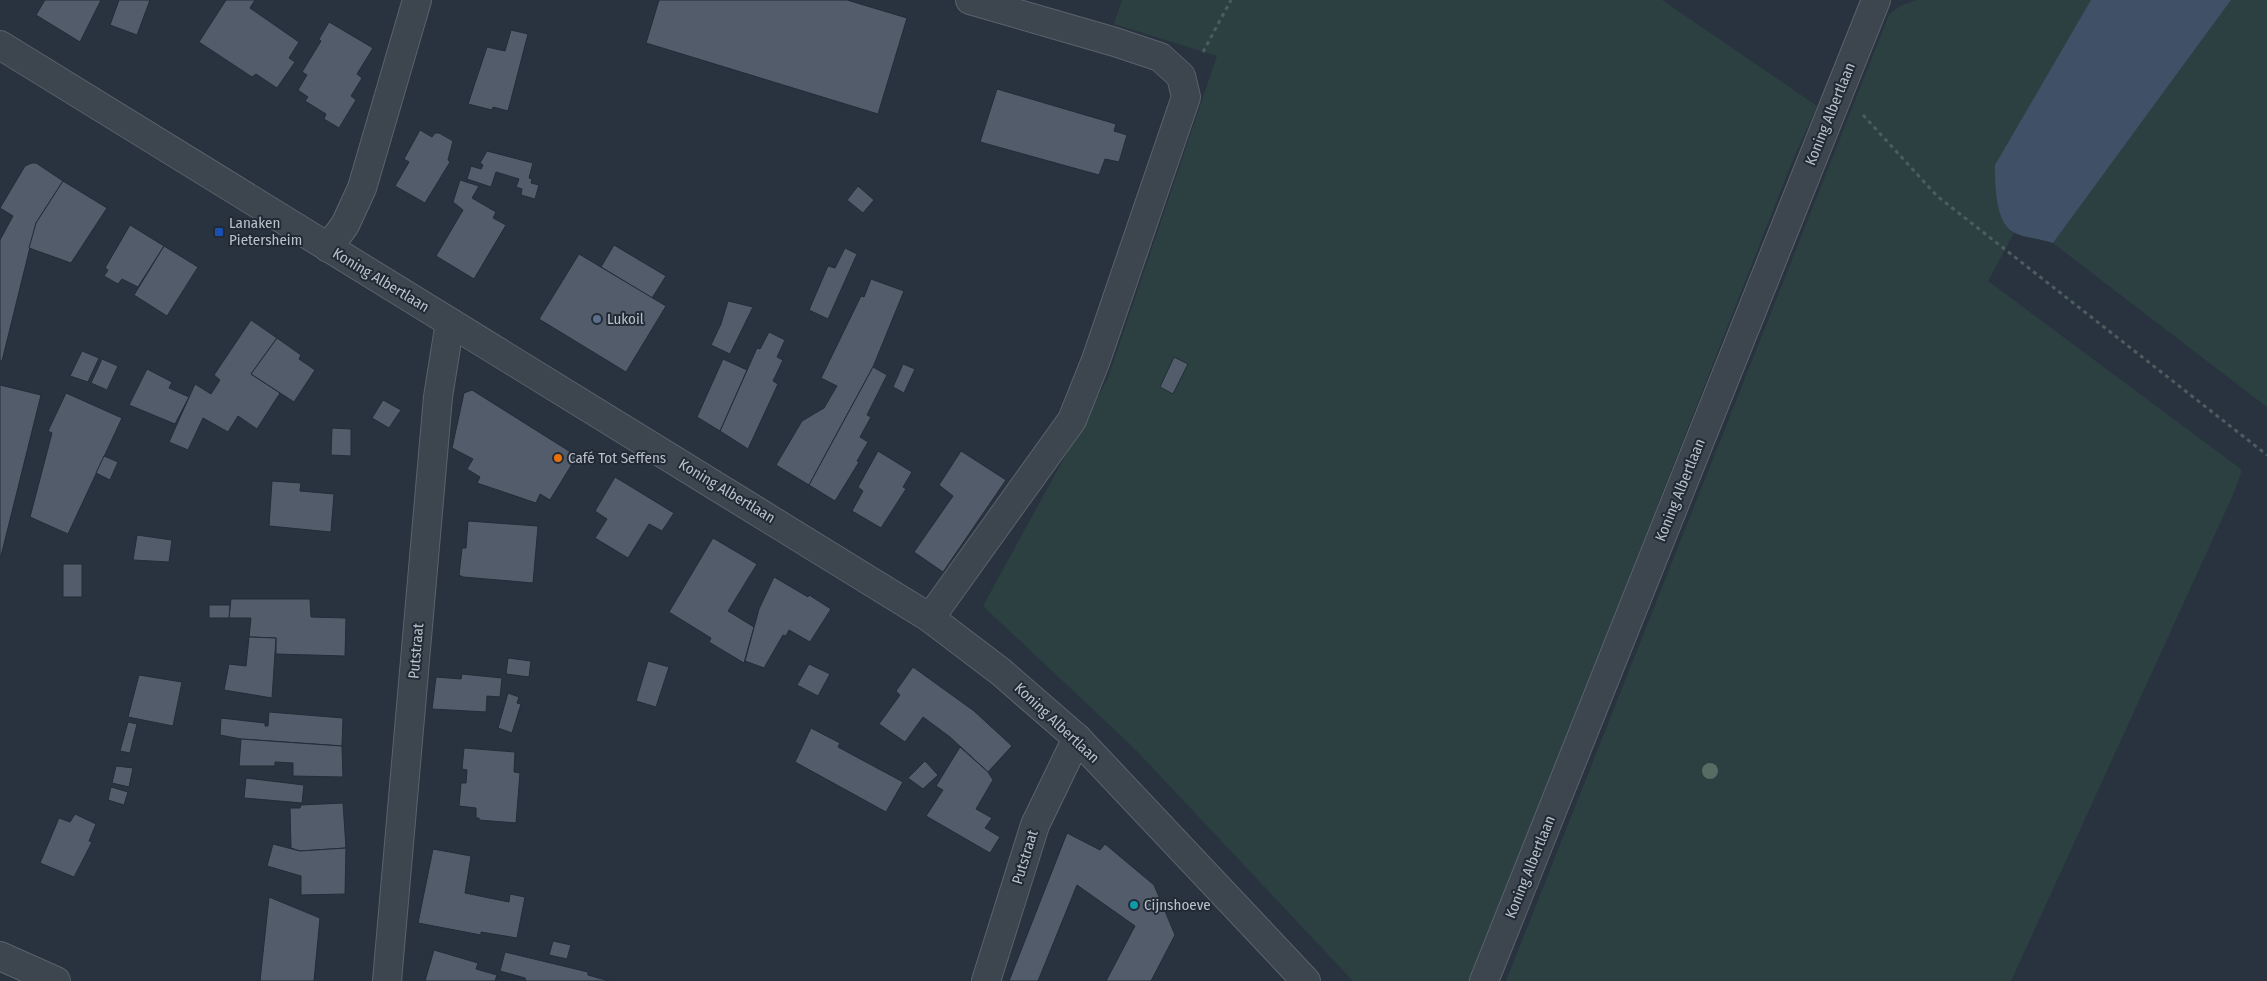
<svg xmlns="http://www.w3.org/2000/svg" width="2267" height="981" font-family="'Fira Sans Condensed',sans-serif">
	<style>
		.green { fill: #2c4041 }
		.water { fill: #405167 }
		.building { fill: #525c6a; stroke: #232c37 }
		.lines { fill: none; stroke-linecap: round; stroke-linejoin: round }
		.minor-casing { stroke: #5a636d; stroke-width: 30 }
		.path { stroke: #4b5d5f; stroke-width: 3; stroke-dasharray: 4 4; stroke-linecap: butt }
		.minor { stroke: #3d454f; stroke-width: 28 }
		.tree { fill: #566d64 }
		.transit-dot { fill: #1a4fb4; stroke: #212a35; stroke-width: 2 }
		.service-dot { fill: #5c6f8a; stroke: #212a35; stroke-width: 2 }
		.food-dot { fill: #e8710a; stroke: #212a35; stroke-width: 2 }
		.culture-dot { fill: #0f9aa8; stroke: #212a35; stroke-width: 2 }
		.labels { text-anchor: middle; dominant-baseline: central; stroke-width: 4; stroke-linejoin: round; paint-order: stroke }
		.street-label { font-size: 15px; fill: #b9c0ca; stroke: #212a35 }
		.poi-label { font-size: 15px; fill: #b9c0ca; stroke: #212a35; text-anchor: start }
	</style>
	<rect width="100%" height="100%" fill="#29333f"/>
	<g class="green">
		<path d="M1122,0H1662L1817,106L1792,162L1471,981H1353L1134,748L983,606L1108,378L1217,56L1114,24Z"/>
		<path d="M1917,0H2110L2005,225L2014,233L1988,281L2242,470L2232,497L2011,981H1506L1889,15L1900,6Z"/>
		<path d="M2231,0H2267V407L2053,243Z"/>
	</g>
	<path class="water" d="M2091,0H2231L2053,243C2041,239 2026,238 2015,233C1995,225 1995,183 1995,165Z"/>
	<g class="building">
		<path d="M45,0H101L80,42L36,15Z"/>
		<path d="M119,0H150L137,35L110,25Z"/>
		<path d="M226,0H255L250,8L299,42L289,58L295,62L277,88L256,74L252,77L199,42Z"/>
		<path d="M659,0H847L907,18L878,114L646,43Z"/>
		<path d="M329,22L373,48L357,74L362,78L351,96L356,100L339,128L324,119L326,114L305,101L308,97L298,90L307,75L302,72L321,41L319,39Z"/>
		<path d="M511,30L528,34L508,111L493,107L492,110L468,104L487,47L505,51Z"/>
		<path d="M997,89L1116,124L1114,131L1127,135L1119,162L1105,159L1099,175L980,142Z"/>
		<path d="M420,130L432,137L435,133H439L453,141L448,160L450,162L425,203L395,186L409,162L404,159Z"/>
		<path d="M487,151L533,163L529,178L532,179L531,183L539,185L535,199L521,195L522,189L516,187L519,179L496,172L491,187L467,179L471,166L481,169L483,165L480,163Z"/>
		<path d="M32,163H36L63,181L36,223L2,361L0,360V240L13,216L0,208L25,166Z"/>
		<path d="M460,180L479,186L472,198L496,212L493,218L506,225L474,279L436,256L463,210L453,202Z"/>
		<path d="M63,181L107,208L71,263L29,248L36,223Z"/>
		<path d="M858,186L874,200L863,213L847,200Z"/>
		<path d="M130,225L164,246L138,287L122,279L118,284L104,276L108,270L105,268Z"/>
		<path d="M614,245L666,276L652,298L601,267Z"/>
		<path d="M164,246L198,267L167,316L134,295Z"/>
		<path d="M845,248L857,254L828,319L809,310L828,266L835,268Z"/>
		<path d="M579,254L666,306L626,372L539,319Z"/>
		<path d="M871,279L904,291L873,367L809,485L776,465L802,421L824,408L837,386L821,378L861,296L864,297Z"/>
		<path d="M728,301L753,307L730,354L711,345L721,324Z"/>
		<path d="M251,320L277,338L251,374L280,393L257,429L238,416L228,432L203,418L188,450L169,442L195,384L211,394L220,380L214,375Z"/>
		<path d="M769,332L785,340L777,357L783,360L773,381L778,384L748,449L720,431L757,348L760,349Z"/>
		<path d="M277,338L301,355L299,359L315,370L294,402L251,374Z"/>
		<path d="M82,351L99,358L88,382L70,376Z"/>
		<path d="M1174,357L1188,364L1173,394L1160,387Z"/>
		<path d="M102,359L118,366L107,390L91,383Z"/>
		<path d="M723,359L747,370L720,431L697,417Z"/>
		<path d="M903,364L915,369L904,393L893,387Z"/>
		<path d="M873,367L887,375L867,415L871,417L860,437L868,442L857,461L859,462L835,501L809,485Z"/>
		<path d="M147,369L172,382L169,388L189,397L175,424L129,405Z"/>
		<path d="M0,385L41,395L1,556H0Z"/>
		<path d="M472,390L577,456L550,500L540,494L536,503L477,483L480,477L467,469L473,459L452,448L464,393Z"/>
		<path d="M66,393L122,418L68,534L30,517L52,433L48,431Z"/>
		<path d="M383,400L401,410L389,428L372,418Z"/>
		<path d="M332,428L351,429V456L331,455Z"/>
		<path d="M878,451L912,472L903,487L906,489L881,528L852,511L863,491L858,487Z"/>
		<path d="M961,451L1006,480L943,572L914,552L953,496L939,485Z"/>
		<path d="M104,456L118,462L110,480L96,473Z"/>
		<path d="M615,477L674,513L662,531L649,524L628,558L595,538L607,519L595,511Z"/>
		<path d="M272,481L301,483L300,491L334,494L331,532L269,526Z"/>
		<path d="M468,521L538,526L533,583L463,577L459,575L462,548H466Z"/>
		<path d="M137,535L172,540L169,562L133,560Z"/>
		<path d="M713,538L757,564L728,611L754,627L744,663L709,642L711,638L669,612Z"/>
		<rect x="63" y="564" width="19" height="33"/>
		<path d="M774,577L808,597L809,595L831,609L810,642L789,630L786,636L783,635L764,668L745,661L759,609Z"/>
		<path d="M231,599H310L311,617L346,618L345,656L276,654V638L249,637L251,618H229Z"/>
		<path d="M209,605H230L229,618H209Z"/>
		<path d="M249,637L276,638L272,698L224,690L229,664L246,666Z"/>
		<path d="M508,658L531,661L529,677L506,674Z"/>
		<path d="M648,661L669,667L656,707L636,701Z"/>
		<path d="M809,664L830,674L818,696L797,685Z"/>
		<path d="M913,667L974,711L1012,746L988,772L950,737L923,717L905,742L879,724L900,695L896,691Z"/>
		<path d="M462,674L502,678L500,697L487,696L486,712L432,709L436,677L461,679Z"/>
		<path d="M139,675L182,682L173,726L128,717Z"/>
		<path d="M508,693L519,697L517,703L521,704L512,733L498,728Z"/>
		<path d="M269,712L343,718L342,746L241,739L220,735L221,718L265,723V726H268Z"/>
		<path d="M128,722L137,724L130,753L120,751Z"/>
		<path d="M811,728L840,743L838,747L903,782L886,812L795,762Z"/>
		<path d="M241,739L342,746L343,777L293,776V763L275,762V766H239Z"/>
		<path d="M960,747L988,772L993,780L976,809L992,818L985,828L1000,837L990,853L926,816L943,790L936,786Z"/>
		<path d="M464,748L515,752L514,772L520,773L516,823L479,820V818H476V808L459,806L461,783H466L467,770L462,769Z"/>
		<path d="M925,761L938,775L923,789L908,778Z"/>
		<path d="M116,766L133,768L129,787L112,783Z"/>
		<path d="M246,778L304,785L302,803L244,798Z"/>
		<path d="M111,787L128,792L124,805L108,800Z"/>
		<path d="M343,803L346,848L300,851L291,848L290,808H300L301,805Z"/>
		<path d="M75,814L96,824L89,841L92,842L74,877L40,863L59,818L70,822Z"/>
		<path d="M1067,833L1100,850L1105,844L1154,885L1175,935L1151,981H1106L1135,926L1077,885L1038,981H1009Z"/>
		<path d="M273,844L300,851L346,848L345,894L301,895V876L267,866Z"/>
		<path d="M433,849L471,856L465,893L509,902L510,894L525,897L517,938L481,932V935L418,923Z"/>
		<path d="M269,897L320,918L314,981H260Z"/>
		<path d="M553,941L571,945L567,959L549,955Z"/>
		<path d="M434,950L478,963L476,969L497,975L495,981H425Z"/>
		<path d="M505,952L588,972V975L609,981H526L525,978L500,971Z"/>
	</g>
	<g class="lines">
		<g class="minor-casing">
			<g id="minor">
				<path d="M0,45L930,618L1001,672L1077,738L1306,981"/>
				<path d="M328,248L345,225L362,188L417,0"/>
				<path d="M930,618L1072,420L1096,360L1186,97L1181,76L1160,57L1115,42L970,0"/>
				<path d="M0,956L56,981"/>
				<path d="M387,981L438,397L450,322"/>
				<path d="M986,981L1035,825L1077,738"/>
				<path d="M1484,981L1876,0"/>
			</g>
		</g>
		<g class="path">
			<path d="M1203,52L1231,0"/>
			<path d="M1863,115L1937,196L2267,455"/>
		</g>
		<use href="#minor" class="minor"/>
	</g>
	<circle class="tree" cx="1710" cy="771" r="8"/>
	<rect class="transit-dot" x="214" y="227" width="10" height="10" rx="2.5"/>
	<circle class="service-dot" cx="597" cy="319" r="5"/>
	<circle class="food-dot" cx="558" cy="458" r="5"/>
	<circle class="culture-dot" cx="1134" cy="905" r="5"/>
	<g class="labels">
		<g class="street-label">
			<text transform="translate(1830 114) rotate(-68)">Koning Albertlaan</text>
			<text transform="translate(381 280) rotate(31)">Koning Albertlaan</text>
			<text transform="translate(1680 490) rotate(-68)">Koning Albertlaan</text>
			<text transform="translate(727 491) rotate(31)">Koning Albertlaan</text>
			<text transform="translate(416 651) rotate(-85)">Putstraat</text>
			<text transform="translate(1057 723) rotate(43)">Koning Albertlaan</text>
			<text transform="translate(1025 857) rotate(-73)">Putstraat</text>
			<text transform="translate(1530 867) rotate(-68)">Koning Albertlaan</text>
		</g>
		<g class="poi-label">
			<text x="229" y="223">Lanaken<tspan x="229" dy="17">Pietersheim</tspan></text>
			<text x="607" y="319">Lukoil</text>
			<text x="568" y="458">Café Tot Seffens</text>
			<text x="1144" y="905">Cijnshoeve</text>
		</g>
	</g>
</svg>
